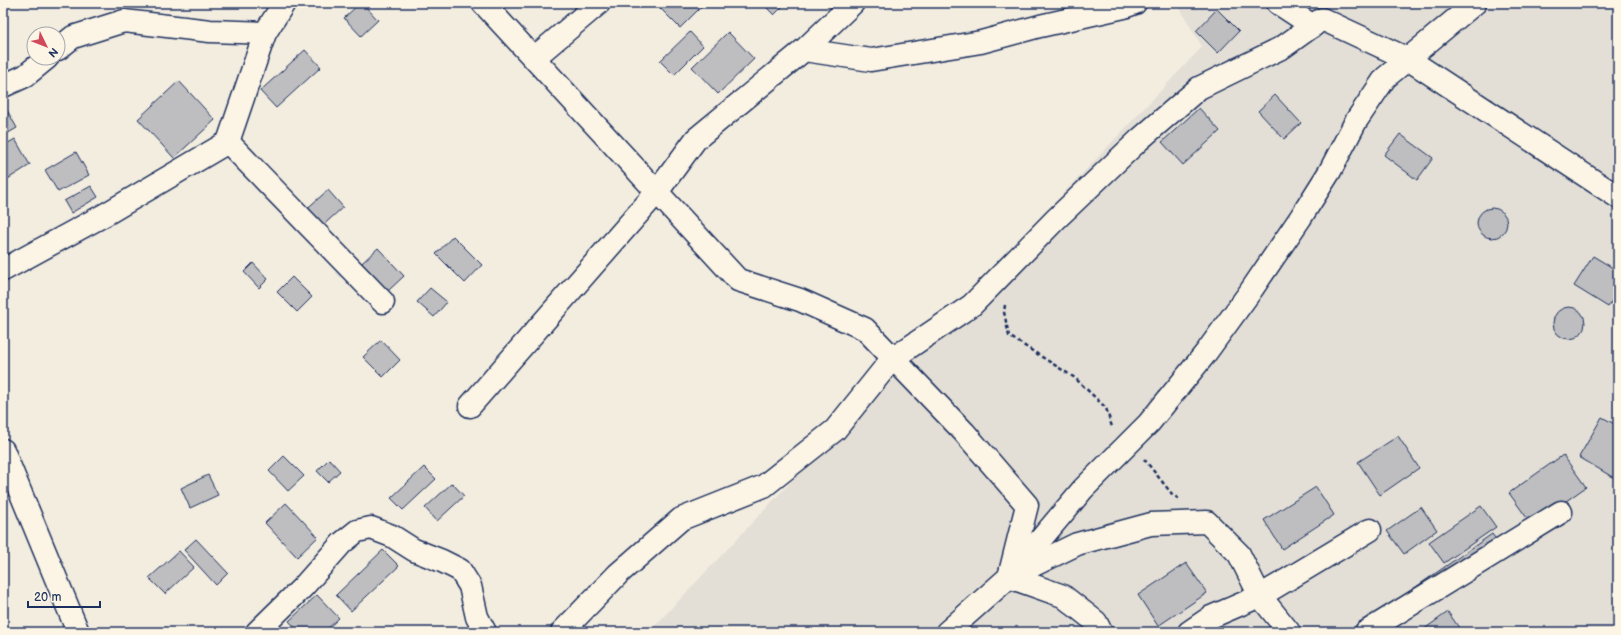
<svg xmlns="http://www.w3.org/2000/svg" width="1621" height="635" font-family="'Balsamiq Sans',sans-serif">
	<style>
		.built { fill: #e3dfd6 }
		.building { fill: #bebec0; stroke: #1b2f5e }
		.lines { fill: none; stroke-linecap: round; stroke-linejoin: round }
		.minor-casing { stroke: #1b2f5e; stroke-width: 25 }
		.major-casing { stroke: #1b2f5e; stroke-width: 25 }
		.path { stroke: #1b2f5e; stroke-width: 2.5; stroke-dasharray: 4 3; stroke-linecap: butt }
		.minor { stroke: #fcf5e5; stroke-width: 22 }
		.major { stroke: #fcf5e5; stroke-width: 22 }
	</style>
	<rect width="100%" height="100%" fill="#f3ede0"/>
	<filter id="ink" filterUnits="userSpaceOnUse"><feTurbulence type="fractalNoise" baseFrequency=".025" numOctaves="2"/><feDisplacementMap in="SourceGraphic" scale="8" xChannelSelector="R" yChannelSelector="G"/><feConvolveMatrix kernelMatrix="1 2 1 2 8 2 1 2 1" color-interpolation-filters="sRGB"/></filter>
	<g filter="url(#ink)">
		<path class="built" d="M1177,3H1618V632H649L1202,47Z"/>
		<g class="building">
			<path d="M360,3H362L378,20L361,36L344,18Z"/>
			<path d="M655,3H702L703,5L680,28Z"/>
			<path d="M762,3H786L774,15Z"/>
			<path d="M1217,9L1239,31L1218,53L1196,31Z"/>
			<path d="M690,32L703,46L674,75L660,61Z"/>
			<path d="M728,32L754,59L718,94L692,67Z"/>
			<path d="M305,50L321,67L276,108L260,91Z"/>
			<path d="M179,81L215,120L174,158L138,119Z"/>
			<path d="M1275,95L1301,123L1284,139L1258,111Z"/>
			<path d="M3,103L17,128L3,136Z"/>
			<path d="M1199,108L1220,131L1183,165L1162,142Z"/>
			<path d="M1400,134L1433,158L1417,180L1384,155Z"/>
			<path d="M15,139L30,165L3,182V146Z"/>
			<path d="M76,152L89,175L58,192L45,170Z"/>
			<path d="M91,186L98,197L71,213L64,201Z"/>
			<path d="M328,190L343,207L318,230L303,212Z"/>
			<circle cx="1492" cy="223" r="15"/>
			<path d="M453,236L482,265L465,283L436,254Z"/>
			<path d="M378,248L404,276L373,305L347,277Z"/>
			<path d="M1593,256L1618,271V291L1608,307L1574,286Z"/>
			<path d="M253,263L268,279L259,288L244,272Z"/>
			<path d="M292,277L312,297L297,312L277,292Z"/>
			<path d="M430,288L447,302L434,317L417,302Z"/>
			<circle cx="1569" cy="323" r="16"/>
			<path d="M381,340L400,360L383,377L363,357Z"/>
			<path d="M1602,417L1618,426V470L1614,478L1579,457Z"/>
			<path d="M1398,436L1419,468L1380,495L1358,462Z"/>
			<path d="M1563,455L1586,487L1532,525L1509,493Z"/>
			<path d="M284,456L304,476L288,491L269,471Z"/>
			<path d="M329,459L340,471L328,482L317,471Z"/>
			<path d="M424,467L436,479L403,510L391,498Z"/>
			<path d="M208,475L218,495L190,508L181,488Z"/>
			<path d="M452,483L464,496L437,521L425,508Z"/>
			<path d="M1316,487L1334,515L1282,549L1264,520Z"/>
			<path d="M286,503L318,537L297,557L265,523Z"/>
			<path d="M1481,506L1496,527L1444,563L1429,542Z"/>
			<path d="M1421,507L1437,530L1404,554L1387,531Z"/>
			<path d="M1492,534L1498,542L1406,607L1400,598Z"/>
			<path d="M196,539L228,573L216,585L184,550Z"/>
			<path d="M383,550L399,566L351,611L336,595Z"/>
			<path d="M179,551L194,567L165,594L149,578Z"/>
			<path d="M1186,563L1207,593L1158,626L1138,595Z"/>
			<path d="M317,595L339,618L324,632H299L289,621Z"/>
			<path d="M1448,612L1462,632H1420Z"/>
		</g>
		<g class="lines">
			<g class="minor-casing">
				<g id="minor">
					<path d="M483,3L738,280L800,300L865,329L964,432L1027,505L1009,577L1077,544L1151,524L1207,522L1239,554L1260,596L1289,632"/>
					<path d="M1278,3L1313,26"/>
					<path d="M58,49L73,37L124,21L210,31L265,33"/>
					<path d="M804,50L853,3"/>
					<path d="M534,58L599,3"/>
					<path d="M3,86L25,76L47,58"/>
					<path d="M228,142L383,302"/>
					<path d="M3,270L106,214L228,142L265,33L284,3"/>
					<path d="M470,406L657,192L696,139L804,50L871,60L981,42L1040,26L1124,7L1135,3"/>
					<path d="M1009,577L1063,596L1096,622L1101,632"/>
					<path d="M257,632L303,587L342,543L357,531L371,528L392,536L414,550L442,561L460,570L470,586L477,617L485,632"/>
					<path d="M562,632L618,574L681,519L764,486L835,430L892,359L972,305L1056,219L1139,140L1199,88L1283,47L1322,19L1408,59L1618,197"/>
					<path d="M947,632L1009,577L1083,489L1149,423L1205,354L1250,292L1301,217L1330,171L1356,121L1385,78L1475,3"/>
					<path d="M1189,632L1211,617L1260,596L1370,530"/>
					<path d="M1366,632L1561,512"/>
				</g>
			</g>
			<g class="major-casing">
				<path id="major" d="M3,450L78,632"/>
			</g>
			<g class="path">
				<path d="M1005,305L1004,312L1009,336L1075,378L1106,408L1112,427"/>
				<path d="M1144,459L1172,494L1179,499"/>
			</g>
			<use href="#minor" class="minor"/>
			<use href="#major" class="major"/>
		</g>
	</g>
	<rect width="1621" height="635" fill="none" stroke="#fcf5e5" stroke-width="16"/>
	<rect x="8" y="8" width="1605" height="619" fill="none" stroke="#1b2f5e" stroke-width="1.5" filter="url(#ink)"/>
	<g transform="translate(46 46) rotate(133)"><circle r="19" fill="#fcf5e5" stroke="#a2a6af"/>
	<path d="M0-3L7 15L0 10L-7 15Z" fill="#d1495b"/>
	<text y="-6" font-size="11" font-weight="bold" text-anchor="middle" fill="#1b2f5e">N</text>
	</g>
	<path d="M28 601v6h72v-6" fill="none" stroke="#1b2f5e" stroke-width="2"/>
	<text x="34" y="601" font-size="12" fill="#1b2f5e" stroke="#fcf5e5" stroke-width="3" paint-order="stroke">20 m</text>
</svg>
